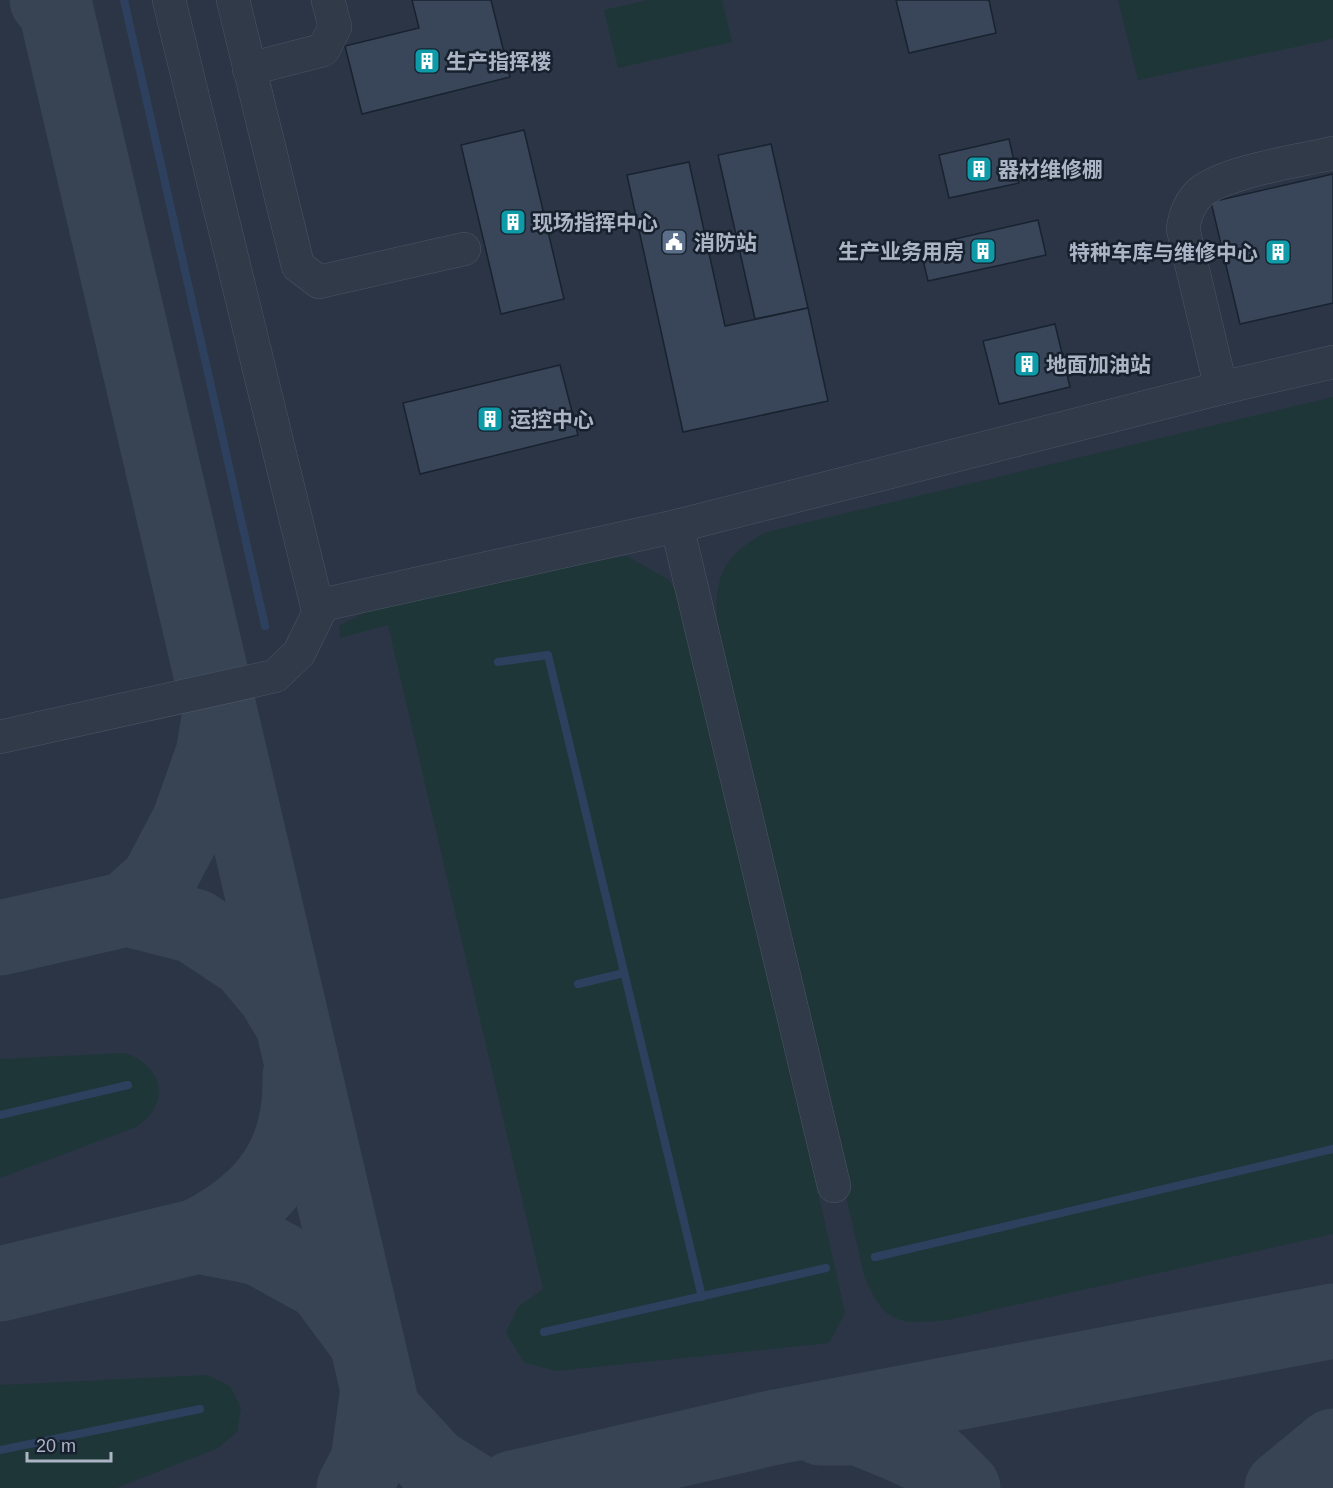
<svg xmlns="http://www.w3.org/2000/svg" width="1333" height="1488" font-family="Arial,'Noto Sans SC',sans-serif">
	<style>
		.airport { fill: #2b3545 }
		.green { fill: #1f3639 }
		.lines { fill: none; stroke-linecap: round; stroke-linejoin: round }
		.stream { stroke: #2d415f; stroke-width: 8 }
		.taxiway { stroke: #384454; stroke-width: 75 }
		.building { fill: #394659; stroke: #19222f; stroke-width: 1.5 }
		.minor-casing { stroke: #4c5564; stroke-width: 34 }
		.minor { stroke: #313a49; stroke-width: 33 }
		.labels { text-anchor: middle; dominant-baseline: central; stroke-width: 5; stroke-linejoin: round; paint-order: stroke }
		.poi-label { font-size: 21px; font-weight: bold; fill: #abb5c6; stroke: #17202d; text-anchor: start }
	</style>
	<rect width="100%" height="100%" fill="#1e2938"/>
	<rect class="airport" x="0" y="0" width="1333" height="1488"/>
	<g class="green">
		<path d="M648,0H722L732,42L618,68L604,10Z"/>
		<path d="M1118,0H1333V39L1138,80Z"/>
		<path d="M1333,397V1234L948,1320C899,1325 883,1324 864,1275L719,640C713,586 715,559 767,532Z"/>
		<path d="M627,556L669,580L689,614L845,1313L829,1343L557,1371L525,1363L506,1333L518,1307L543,1289L388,625L340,638L339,626L369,610L587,562Z"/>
		<path d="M125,1053C164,1066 171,1105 136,1127L0,1178V1059Z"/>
		<path d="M208,1375L230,1386L241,1408L237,1432L218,1448L116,1488H0V1385Z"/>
	</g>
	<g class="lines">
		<g class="stream">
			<path d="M124,0L265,626"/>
			<path d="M498,662L548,655L702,1297"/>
			<path d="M578,984L624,973"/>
			<path d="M0,1115L128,1085"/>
			<path d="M875,1257L1333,1149"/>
			<path d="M544,1332L826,1268"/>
			<path d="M0,1450L200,1409"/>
		</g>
		<g class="taxiway">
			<path d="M47,0L56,10L383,1411L433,1465L470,1488"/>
			<path d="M127,909L158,881L189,822L213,754L219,719"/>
			<path d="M0,938L127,909L194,926L247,961L274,993L289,1018"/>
			<path d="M198,1236C266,1201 302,1155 300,1076"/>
			<path d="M0,1284L198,1236L259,1248L323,1283L367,1342"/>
			<path d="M821,1428H859L901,1445L937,1462L963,1488"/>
			<path d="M354,1488L368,1461L378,1389"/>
			<path d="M513,1488L771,1428L1333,1321"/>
			<path d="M1282,1488L1333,1446"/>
		</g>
	</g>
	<g class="building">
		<path d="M412,0H491L510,77L362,114L345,46L419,28Z"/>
		<path d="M896,0H989L996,33L909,53Z"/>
		<path d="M524,130L564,299L501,314L461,145Z"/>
		<path d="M1009,139L1019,183L949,198L939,155Z"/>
		<path d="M771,144L808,308L755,319L718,155Z"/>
		<path d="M689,162L725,326L808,308L828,401L683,432L627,175Z"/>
		<path d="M1333,174V303L1240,324L1211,202Z"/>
		<path d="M1038,220L1046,255L928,281L920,247Z"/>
		<path d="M1055,324L1070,387L999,404L983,341Z"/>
		<path d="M560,365L578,435L420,474L403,403Z"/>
	</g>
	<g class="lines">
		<g class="minor-casing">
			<g id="minor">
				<path d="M169,0L317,606L677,526L1221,388L1333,362"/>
				<path d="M233,0L298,266L319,282L464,249"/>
				<path d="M249,69L323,50L335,27L328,0"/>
				<path d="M1221,388L1183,229C1185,216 1190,201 1201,192C1227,171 1299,161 1333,153"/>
				<path d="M677,526L834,1186"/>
				<path d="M0,737L275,676L299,653L322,606"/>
			</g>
		</g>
		<use href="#minor" class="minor"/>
	</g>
	<defs>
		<g id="building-square" transform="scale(1.35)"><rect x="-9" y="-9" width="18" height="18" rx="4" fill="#0f9aa8" stroke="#17202d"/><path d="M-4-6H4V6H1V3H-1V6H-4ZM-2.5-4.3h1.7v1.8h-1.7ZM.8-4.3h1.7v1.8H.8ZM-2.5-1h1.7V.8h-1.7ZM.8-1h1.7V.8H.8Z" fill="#fff"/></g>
		<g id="civic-square" transform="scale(1.35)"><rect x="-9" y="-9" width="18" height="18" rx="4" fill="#5c6f8a" stroke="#17202d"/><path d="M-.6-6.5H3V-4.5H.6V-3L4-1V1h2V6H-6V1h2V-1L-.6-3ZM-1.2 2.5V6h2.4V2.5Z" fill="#fff"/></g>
	</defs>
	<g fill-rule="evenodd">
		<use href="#building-square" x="427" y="61"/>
		<use href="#building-square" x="979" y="169"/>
		<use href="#building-square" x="513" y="222"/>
		<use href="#civic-square" x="674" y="242"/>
		<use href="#building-square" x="983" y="251"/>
		<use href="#building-square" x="1278" y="252"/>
		<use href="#building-square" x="1027" y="364"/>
		<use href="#building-square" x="490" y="419"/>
	</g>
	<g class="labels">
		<g class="poi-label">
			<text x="446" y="61">生产指挥楼</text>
			<text x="998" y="169">器材维修棚</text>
			<text x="532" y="222">现场指挥中心</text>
			<text x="694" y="242">消防站</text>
			<text x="964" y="251" text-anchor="end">生产业务用房</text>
			<text x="1258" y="252" text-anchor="end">特种车库与维修中心</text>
			<text x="1046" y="364">地面加油站</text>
			<text x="510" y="419">运控中心</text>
		</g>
	</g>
	<path d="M27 1452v9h84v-9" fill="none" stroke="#abb5c6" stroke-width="3"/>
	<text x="36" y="1452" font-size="18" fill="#abb5c6" stroke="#17202d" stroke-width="4.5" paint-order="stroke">20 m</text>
</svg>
